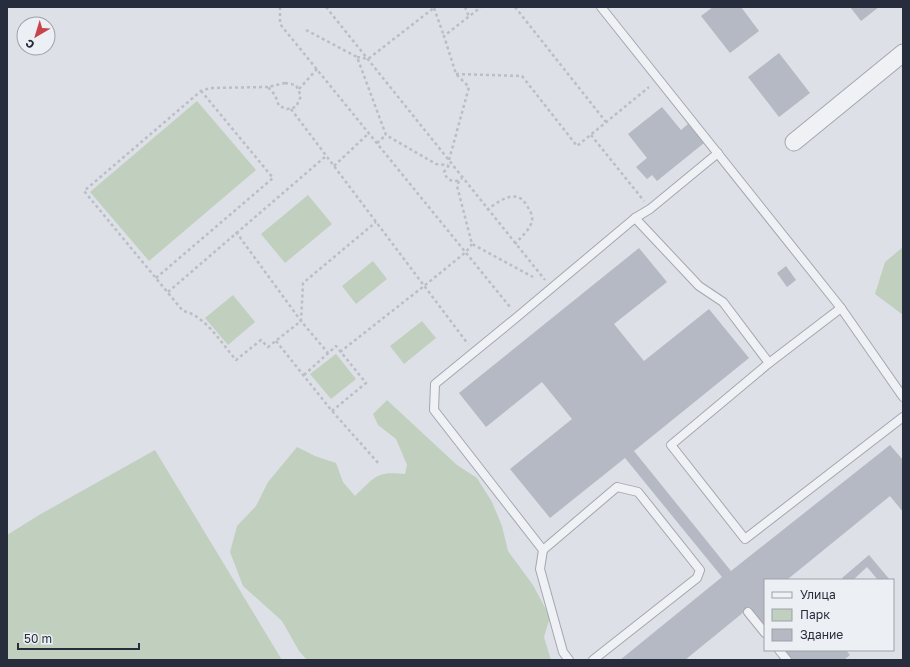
<svg xmlns="http://www.w3.org/2000/svg" width="910" height="667" font-family="'Golos Text',sans-serif">
	<style>
		.green { fill: #c1d0be }
		.building { fill: #b4b9c3 }
		.lines { fill: none; stroke-linecap: round; stroke-linejoin: round }
		.lane-casing { stroke: #a3a7b0; stroke-width: 10 }
		.street-casing { stroke: #a3a7b0; stroke-width: 19 }
		.path { stroke: #bbbec5; stroke-width: 2.5; stroke-dasharray: 3 3; stroke-linecap: butt }
		.lane { stroke: #eff1f5; stroke-width: 8 }
		.street { stroke: #eff1f5; stroke-width: 17 }
	</style>
	<rect width="100%" height="100%" fill="#dde0e6"/>
	<g class="green">
		<path d="M197,101L256,170L149,261L90,192Z"/>
		<path d="M308,195L332,224L285,263L261,234Z"/>
		<path d="M903,247V315L875,294L885,262Z"/>
		<path d="M373,261L387,279L356,304L342,286Z"/>
		<path d="M233,295L255,322L228,345L205,318Z"/>
		<path d="M422,321L436,338L404,364L390,346Z"/>
		<path d="M336,354L356,379L331,399L310,374Z"/>
		<path d="M387,400L457,465L477,478L492,502L502,526L508,551L533,585L550,617L544,637L551,660H307L299,651L282,621L243,586L230,552L237,526L256,506L268,482L297,447L315,456L336,463L343,482L355,496C375,477 376,471 405,474L407,465L396,439L378,425L373,414Z"/>
		<path d="M155,450L282,660H7V535L39,515Z"/>
	</g>
	<g class="building">
		<path d="M713,7H741L759,31L730,53L701,16Z"/>
		<path d="M850,7H879L861,21Z"/>
		<path d="M779,53L810,93L779,117L748,77Z"/>
		<path d="M662,107L681,130L688,124L704,143L657,181L652,175L647,179L636,167L647,158L628,134Z"/>
		<path d="M639,248L667,282L614,324L644,361L709,309L749,358L634,451L731,571L890,445L903,460V512L890,496L788,579L789,580H765V626L750,607L685,660H620L722,577L625,458L550,518L510,469L572,419L542,382L486,427L459,393Z"/>
		<path d="M786,266L796,280L787,287L777,273Z"/>
		<path d="M869,555L890,580H878L867,567L853,580H844L842,578Z"/>
		<path d="M784,650H846L850,655L844,660H793Z"/>
	</g>
	<g class="lines">
		<g class="lane-casing">
			<g id="lane">
				<path d="M601,7L841,308L903,397"/>
				<path d="M635,218L699,286L723,302L769,363"/>
				<path d="M841,308L769,363L671,445L745,539L903,417"/>
				<path d="M543,550L617,487L638,492L700,570L697,578L593,660"/>
				<path d="M748,612L765,633"/>
				<path d="M779,650L787,660"/>
				<path d="M569,660L563,652L540,569L543,550L434,410L435,384L517,317L635,218L650,209L718,153"/>
			</g>
		</g>
		<g class="street-casing">
			<path id="street" d="M794,142L903,53"/>
		</g>
		<g class="path">
			<path d="M280,7V24L510,307"/>
			<path d="M326,7L545,280"/>
			<path d="M465,7L469,17"/>
			<path d="M515,7L606,122"/>
			<path d="M434,8L444,36"/>
			<path d="M306,30L357,57L386,135L436,164L448,165"/>
			<path d="M357,57L368,59L435,7"/>
			<path d="M456,74L522,76L577,146L649,87"/>
			<path d="M285,83L296,85L301,96L296,107L287,109L279,106L275,95L268,87Z"/>
			<path d="M268,87L210,88L201,91L84,191L183,311C205,315 222,344 236,360L261,340L268,347L301,321L303,283L376,222"/>
			<path d="M299,89L317,69"/>
			<path d="M291,109L468,344"/>
			<path d="M591,135L644,201"/>
			<path d="M377,143L386,135"/>
			<path d="M449,160L469,87L456,74L444,36L481,7"/>
			<path d="M449,165L444,172C447,181 455,184 462,178"/>
			<path d="M334,166L369,133"/>
			<path d="M459,181L457,186L472,244L533,277"/>
			<path d="M487,210C499,201 517,187 527,206C530,210 533,216 532,221C530,230 520,238 515,244"/>
			<path d="M236,232L301,321L328,353"/>
			<path d="M156,278L273,178L202,92"/>
			<path d="M168,292L326,156"/>
			<path d="M276,341L332,411L379,464"/>
			<path d="M340,352L424,286L466,252L472,244"/>
			<path d="M304,375L336,346L366,383L332,411"/>
		</g>
		<use href="#lane" class="lane"/>
		<use href="#street" class="street"/>
	</g>
	<rect width="910" height="667" fill="none" stroke="#272d3c" stroke-width="16"/>
	<rect x="764" y="579" width="130" height="72" fill="#eceff4" stroke="#9da1aa"/>
	<rect x="772" y="592" width="20" height="6" fill="#eff1f5" stroke="#9da1aa"/>
	<text x="800" y="599" font-size="12" fill="#272d3c">Улица</text>
	<rect x="772" y="609" width="20" height="12" fill="#c1d0be" stroke="#9da1aa"/>
	<text x="800" y="619" font-size="12" fill="#272d3c">Парк</text>
	<rect x="772" y="629" width="20" height="12" fill="#b4b9c3" stroke="#9da1aa"/>
	<text x="800" y="639" font-size="12" fill="#272d3c">Здание</text>
	<g transform="translate(36 36) rotate(218)"><circle r="19" fill="#eceff4" stroke="#9da1aa"/>
	<path d="M0-3L7 15L0 10L-7 15Z" fill="#ca434c"/>
	<text y="-6" font-size="11" font-weight="bold" text-anchor="middle" fill="#272d3c">С</text>
	</g>
	<path d="M18 643v6h121v-6" fill="none" stroke="#272d3c" stroke-width="2"/>
	<text x="24" y="643" font-size="12" fill="#272d3c" stroke="#eceff4" stroke-width="3" paint-order="stroke">50 m</text>
</svg>
